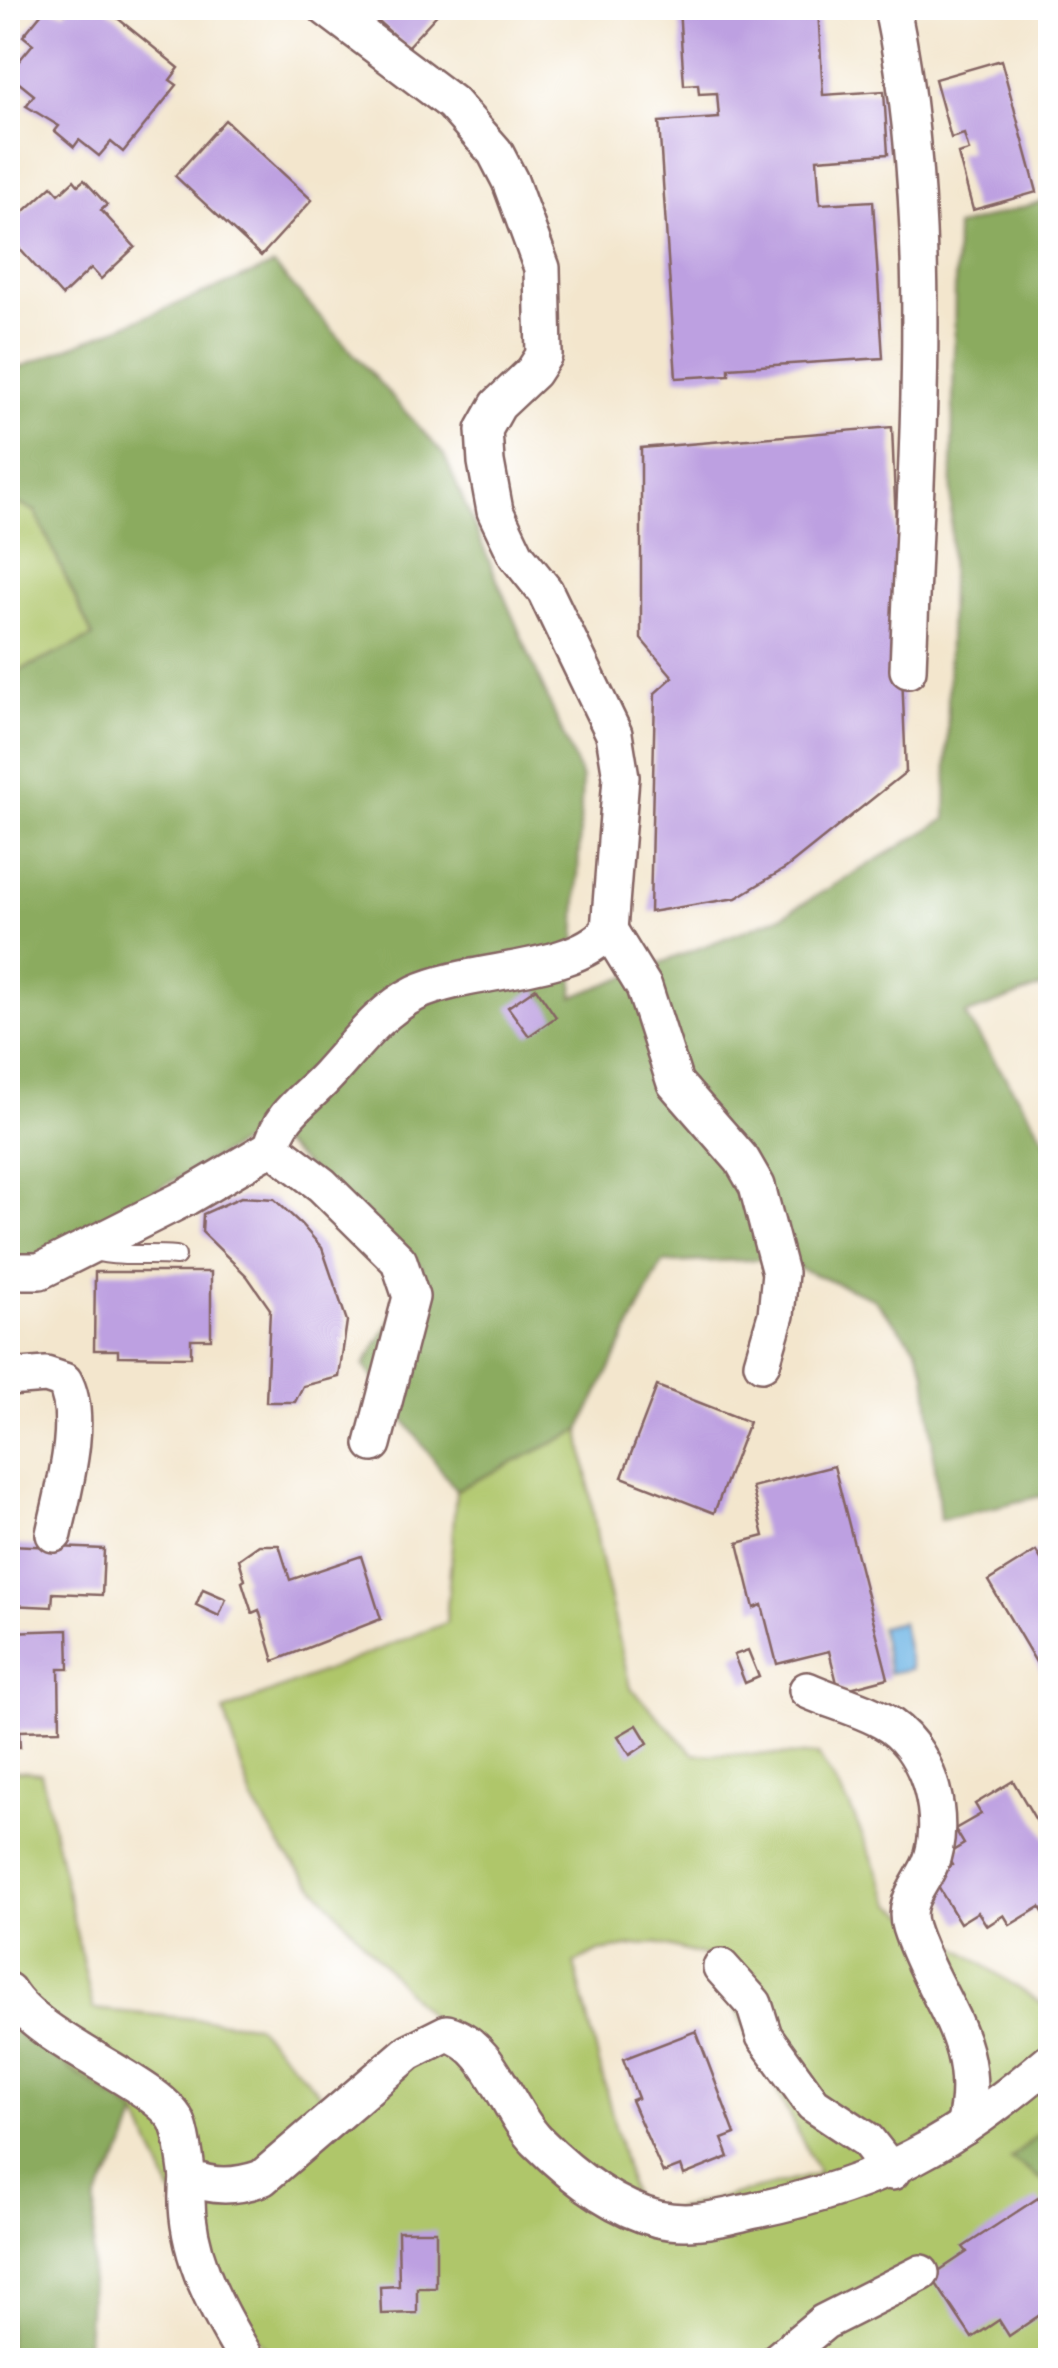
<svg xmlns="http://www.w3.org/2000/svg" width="1058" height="2368" font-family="'Indie Flower',sans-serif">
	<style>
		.green { fill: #afc66b; stroke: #7c724b; stroke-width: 2.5; fill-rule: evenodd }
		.forest { fill: #8bab5f; stroke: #6a6545; stroke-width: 2.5 }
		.water { fill: #6eb5e5; stroke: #5c6a88; stroke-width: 2.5 }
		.building { fill: #bda0e1 }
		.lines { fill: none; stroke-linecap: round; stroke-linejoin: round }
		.lane-casing { stroke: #856564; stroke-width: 22 }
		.street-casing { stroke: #856564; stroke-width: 40 }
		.lane { stroke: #fff; stroke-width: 18 }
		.street { stroke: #fff; stroke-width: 35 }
	</style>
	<rect width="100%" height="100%" fill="#fff"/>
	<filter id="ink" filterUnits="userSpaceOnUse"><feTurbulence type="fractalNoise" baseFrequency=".01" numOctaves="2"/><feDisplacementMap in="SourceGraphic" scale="20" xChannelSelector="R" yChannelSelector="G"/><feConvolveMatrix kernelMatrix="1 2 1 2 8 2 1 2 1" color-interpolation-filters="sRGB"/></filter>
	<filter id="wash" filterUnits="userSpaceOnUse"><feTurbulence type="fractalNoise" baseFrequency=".0048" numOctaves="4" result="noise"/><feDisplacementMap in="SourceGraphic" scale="40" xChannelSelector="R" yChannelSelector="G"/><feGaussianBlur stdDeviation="2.25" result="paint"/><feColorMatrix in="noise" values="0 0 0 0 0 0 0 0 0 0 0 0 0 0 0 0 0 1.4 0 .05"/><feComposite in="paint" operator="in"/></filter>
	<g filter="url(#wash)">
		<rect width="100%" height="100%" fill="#f3e6cd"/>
		<g class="green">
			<path d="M8,500L35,510L93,637L8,676Z"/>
			<path d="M580,1430L600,1556L630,1687L694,1754L818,1755L850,1807L892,1904L1050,2009V2124L1011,2159L1050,2185V2360H274L226,2296L191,2238L137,2114L8,2027V1770L41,1773L93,2009L256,2025L325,2099L436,2024L284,1852L252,1800L224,1711L446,1623L456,1490ZM656,1943L709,1957L819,2174L638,2218L574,1963L600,1951Z"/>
		</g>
		<g class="forest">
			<path d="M1050,199V984L965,1015L1050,1146V1504L1041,1496L940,1520L926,1373L916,1347L873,1298L776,1259L662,1263L580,1430L456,1490L364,1366L422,1267L265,1130L16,1267L8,1265V676L93,637L35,511L8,500V372L274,265L444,455L582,779L573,997L782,916L946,819L956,227Z"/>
			<path d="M8,2027L137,2114L126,2146L96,2200L86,2360H8Z"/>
			<path d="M1050,2124V2185L1011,2159Z"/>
		</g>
		<path class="water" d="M902,1622L911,1669L889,1673L880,1627Z"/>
		<g id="blocks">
			<g class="building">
				<path d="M46,8L65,13L69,8H105L179,68L170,80L177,85L123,152L111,142L99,156L79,140L74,147L55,131L59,126L26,106L34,95L8,74L33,44L23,36Z"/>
				<path d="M363,8H443L407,47Z"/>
				<path d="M679,8H818L823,95L884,91L888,154L817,159L820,204L873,201L883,358L729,368V375L676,378L659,122L719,118L717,93L699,94L698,84L684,85Z"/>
				<path d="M1001,60L1037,192L973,210L958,154L969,151L964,134L951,138L935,79Z"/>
				<path d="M225,120L312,200L261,256L175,176Z"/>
				<path d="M74,180L78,185L84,180L107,205L101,210L135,247L101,279L91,268L62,296L8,236V226L52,186L59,194Z"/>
				<path d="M8,284L16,319L8,321Z"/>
				<path d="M892,427L906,772L786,868L736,898L650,912L655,693L673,677L641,639V448Z"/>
				<path d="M536,988L556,1017L529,1036L508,1007Z"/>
				<path d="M241,1197L274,1199L301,1224L322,1248L347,1321L339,1377L303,1386L295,1402H266L270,1309L247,1276L202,1232L203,1214Z"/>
				<path d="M95,1272H211V1339H191V1357L118,1356V1350H94Z"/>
				<path d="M657,1386L749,1422L714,1513L622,1477Z"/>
				<path d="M834,1466L888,1678L839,1691L829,1651L777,1664L762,1605L754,1608L738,1543L764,1536L752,1487Z"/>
				<path d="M8,1545L104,1549L102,1595L53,1593L52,1607L8,1605Z"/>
				<path d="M259,1545H279L290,1580L361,1556L381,1619L274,1661L259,1610L252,1613L242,1582L245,1580L239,1559Z"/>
				<path d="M1036,1551L1050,1574V1686L988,1581Z"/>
				<path d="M203,1589L226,1599L219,1616L196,1605Z"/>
				<path d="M68,1630L69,1669H59L60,1730L19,1731L20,1747H8V1632Z"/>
				<path d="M748,1650L759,1677L745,1683L734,1655Z"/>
				<path d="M637,1725L648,1743L630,1755L618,1736Z"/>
				<path d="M1013,1781L1050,1844V1916L1047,1919L1040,1907L1010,1925L1004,1915L987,1926L978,1912L960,1923L932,1877L952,1865L946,1855L964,1844L955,1829L981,1814L975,1804Z"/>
				<path d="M696,2031L735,2134L722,2139L729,2157L684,2175L681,2166L663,2173L631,2100L638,2098L623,2059Z"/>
				<path d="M1038,2198L1050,2217V2308L1009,2336L999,2320L972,2338L931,2276L967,2252L963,2247Z"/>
				<path d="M398,2231H436V2288H417V2313L381,2314L380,2287L399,2286Z"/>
			</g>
		</g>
	</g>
	<g filter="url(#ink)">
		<use href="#blocks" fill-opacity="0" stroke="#856564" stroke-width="2.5"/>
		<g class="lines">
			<g class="lane-casing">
				<path id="lane" d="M85,1248C114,1259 144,1253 176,1256"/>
			</g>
			<g class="street-casing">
				<g id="street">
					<path d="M892,8C937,224 916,450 908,670"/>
					<path d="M609,930L644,987L675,1083L742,1160L757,1186L780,1273L776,1315L762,1363"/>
					<path d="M272,1147C279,1114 305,1100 327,1076C354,1047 379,1011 416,993C472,967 573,974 609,930L621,777L614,734L545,591L516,555L495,511L486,462L484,430L498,405L533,372L544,355L542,268L510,181L495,152L452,103L326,8"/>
					<path d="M8,1271H40L187,1197L272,1147L322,1185L399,1261L411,1297L373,1444"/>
					<path d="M8,1378L46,1375L64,1381C85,1418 63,1492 54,1534"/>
					<path d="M807,1690C833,1702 868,1710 891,1726C931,1754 947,1821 930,1864C921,1885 902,1902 910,1927C934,2002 985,2041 964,2127"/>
					<path d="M721,1967L754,2004L764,2036L813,2104L867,2140L892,2172"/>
					<path d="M8,1991C40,2044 163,2084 178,2124C184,2140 185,2160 188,2177C214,2188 235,2187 262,2178L409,2052L447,2033C492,2045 506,2110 537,2141C569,2173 613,2208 658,2219C692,2227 723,2217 756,2210C884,2183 950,2145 1050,2061"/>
					<path d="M188,2177C180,2244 213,2304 247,2360"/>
					<path d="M778,2360L824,2322L921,2273"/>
				</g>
			</g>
			<use href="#lane" class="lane"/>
			<use href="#street" class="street"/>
		</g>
	</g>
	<rect width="1058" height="2368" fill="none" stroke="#fff" stroke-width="40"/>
</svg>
